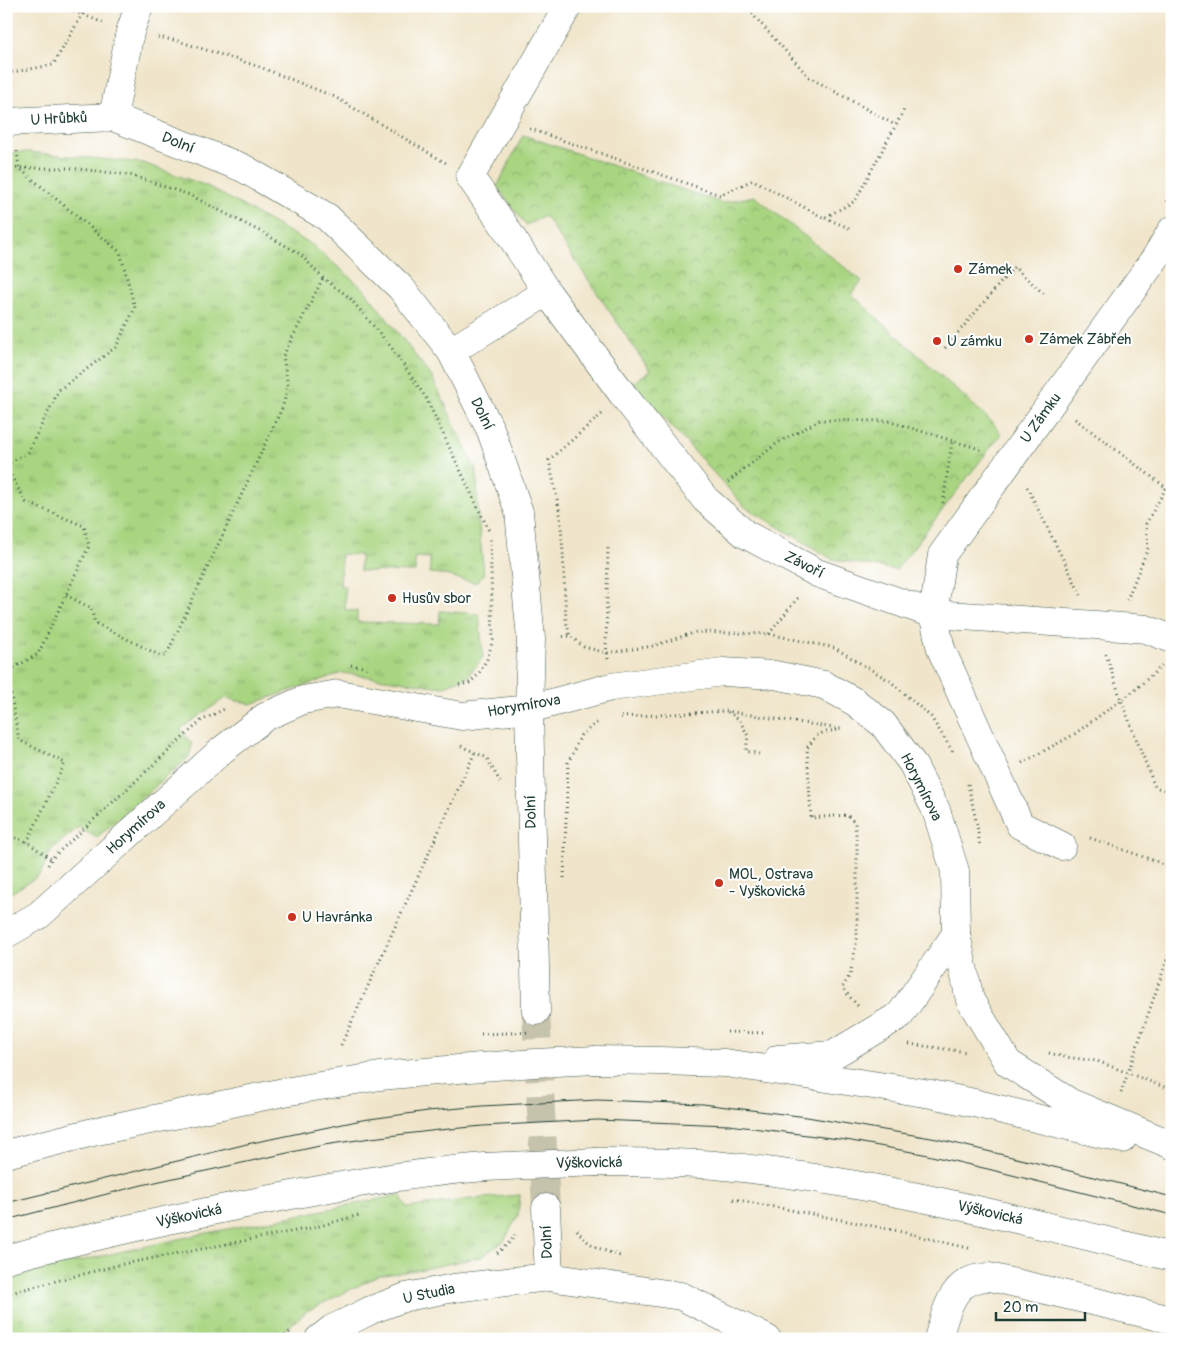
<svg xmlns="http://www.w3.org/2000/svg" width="1178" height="1345" font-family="Pangolin,sans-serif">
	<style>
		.grass { fill: url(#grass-tufts); stroke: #64895a }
		.park { fill: url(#park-crowns); stroke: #64895a }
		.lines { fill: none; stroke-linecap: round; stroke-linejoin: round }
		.minor-tunnel { stroke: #c6c3ac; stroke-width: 28; stroke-dasharray: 28 14; stroke-linecap: butt }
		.minor-casing { stroke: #3e564a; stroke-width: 29 }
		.path { stroke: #3e564a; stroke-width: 3; stroke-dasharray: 1 4; stroke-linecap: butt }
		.minor { stroke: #fff; stroke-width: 28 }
		.tram { stroke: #1f3d34; stroke-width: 1 }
		.minor-bridge-casing { stroke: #3e564a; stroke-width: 29; stroke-linecap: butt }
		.path-bridge { stroke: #3e564a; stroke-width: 3; stroke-dasharray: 1 4; stroke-linecap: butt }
		.minor-bridge { stroke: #fff; stroke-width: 28 }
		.poi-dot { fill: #c8321e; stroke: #fff; stroke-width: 2 }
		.labels { text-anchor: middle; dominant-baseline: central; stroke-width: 4; stroke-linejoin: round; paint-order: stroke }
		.street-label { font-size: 15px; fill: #1f3d34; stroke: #fff }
		.poi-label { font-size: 15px; fill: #1f3d34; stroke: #fff; text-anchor: start }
	</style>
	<defs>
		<pattern id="grass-tufts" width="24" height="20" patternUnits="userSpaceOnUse" patternTransform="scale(1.25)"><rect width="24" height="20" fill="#a9d581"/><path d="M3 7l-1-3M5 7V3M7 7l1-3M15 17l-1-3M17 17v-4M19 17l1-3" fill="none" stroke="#89ae6a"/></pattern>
		<pattern id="park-crowns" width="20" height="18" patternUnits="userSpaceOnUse" patternTransform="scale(1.25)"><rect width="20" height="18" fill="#a9d581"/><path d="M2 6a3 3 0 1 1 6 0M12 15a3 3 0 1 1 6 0" fill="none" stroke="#89ae6a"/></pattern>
	</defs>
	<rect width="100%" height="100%" fill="#fff"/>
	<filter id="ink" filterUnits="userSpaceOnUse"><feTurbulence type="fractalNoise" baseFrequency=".02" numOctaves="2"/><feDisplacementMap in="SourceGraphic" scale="10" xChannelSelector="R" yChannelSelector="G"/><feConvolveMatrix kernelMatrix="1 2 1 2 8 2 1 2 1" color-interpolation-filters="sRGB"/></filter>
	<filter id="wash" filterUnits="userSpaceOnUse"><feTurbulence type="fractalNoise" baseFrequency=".0096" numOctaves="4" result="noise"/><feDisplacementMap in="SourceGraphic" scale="20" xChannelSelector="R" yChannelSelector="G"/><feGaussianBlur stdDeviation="1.12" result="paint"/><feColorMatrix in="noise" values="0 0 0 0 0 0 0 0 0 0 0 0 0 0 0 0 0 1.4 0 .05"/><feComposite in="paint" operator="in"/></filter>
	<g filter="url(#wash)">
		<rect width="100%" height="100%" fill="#f0e5ca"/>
		<g class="grass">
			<path d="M28,152L143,163L207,186L312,245L364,289L432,377L477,472L478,517L484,575L475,583L441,574L430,573V558L415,557V572L360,571V555L341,554L340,586H345V610L357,611V622L439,624L440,611L479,614L483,657L468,676L443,687L342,673L251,704L225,698L180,729L192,744L189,757L96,838L79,827L51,850L40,875L6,896V153Z"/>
			<path d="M400,1195L407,1208L470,1199L520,1195L518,1215L504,1241L481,1257L423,1269L378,1276L307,1311L274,1339H6L7,1277L192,1236Z"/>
		</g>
		<path class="park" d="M523,135L722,203L754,196L862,281L851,294L993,423L1001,434L896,570L832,559L745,507L632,383L650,371L545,216L526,225L497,187Z"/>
	</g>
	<g filter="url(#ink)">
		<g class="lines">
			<path class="minor-tunnel" d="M536,1011L546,1208"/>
			<g class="minor-casing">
				<g id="minor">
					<path d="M568,6L470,177L505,227L547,292L624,396L705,499L745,534L817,573L933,614L1096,625L1146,629L1172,639"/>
					<path d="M113,117L130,32L139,6"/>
					<path d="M6,122L113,117L243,168L327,217L401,288L451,351L491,431L519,512L531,639L529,709L536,1011"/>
					<path d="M451,351L547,292"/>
					<path d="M1062,846L1020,825L941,649L933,614L942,555L1156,257L1172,230"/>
					<path d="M6,934L39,915L222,750L265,717L303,700L338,694L462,716L529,709L611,687L723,672L775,675L824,685L855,702L883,724L912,763L936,810L955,871L956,934L970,1000L1008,1063L1071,1103L1172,1145"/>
					<path d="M778,1059L833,1055L900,1015L956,934"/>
					<path d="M596,1060L660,1061L725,1063L827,1078L931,1094L974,1103L1122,1139"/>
					<path d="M6,1154L97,1131L284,1092L380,1076L481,1067"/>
					<path d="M597,1162C636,1162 676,1162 715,1165C870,1180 1021,1220 1172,1257"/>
					<path d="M546,1208L549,1277"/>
					<path d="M6,1259C80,1239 156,1222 231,1207C315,1190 399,1174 485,1167"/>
					<path d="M319,1339L332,1329L353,1319L371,1310L406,1297L454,1288L549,1277L681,1296L767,1339"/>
					<path d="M938,1339C947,1309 952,1277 990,1277L1172,1320"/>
				</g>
			</g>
			<g class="path">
				<path d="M60,6L104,23"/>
				<path d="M745,6L809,77L895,125"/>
				<path d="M158,37L178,41L260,67L335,97L446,163"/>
				<path d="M7,73L53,65L87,6"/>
				<path d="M8,73L10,93"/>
				<path d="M530,129L720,195L753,180L824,218L855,201L905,108"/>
				<path d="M6,168H70L130,175L190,195L265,234L300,254L323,278L349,297L391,347L426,398L490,533"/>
				<path d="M1167,202L1172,194"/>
				<path d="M825,218L849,228"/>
				<path d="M945,348L1014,267L1044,294"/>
				<path d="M602,414L549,460L560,513L563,552L566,621L570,636L584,647L607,653L653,646L696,632L769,634L835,648L890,681L931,717L953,752"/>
				<path d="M1075,419L1172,492"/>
				<path d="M6,465L28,452L59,390L116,347L135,308L120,252L19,168L17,151"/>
				<path d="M6,467L26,502L84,526L89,546L38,654L10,670L8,678L19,740L65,763L27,842"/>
				<path d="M728,482L776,444L820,420L888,421L983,450"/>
				<path d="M1027,487L1081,595"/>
				<path d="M943,503L952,442"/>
				<path d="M66,595L91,608L95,623L159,655L166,656L283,406L288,386L283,356L323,278"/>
				<path d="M1127,600L1148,548L1146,524L1166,488"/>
				<path d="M769,634L800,595"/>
				<path d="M558,637L570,636"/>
				<path d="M1106,654L1121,700L1155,787L1172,793"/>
				<path d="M608,659L606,645L608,548"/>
				<path d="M351,665L369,668"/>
				<path d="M459,685L469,683L478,675L487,659L493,640L490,539"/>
				<path d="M728,712L739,719L748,736L746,751L759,754"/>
				<path d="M621,717L726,711L841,729"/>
				<path d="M837,730C818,733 818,733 807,748L811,818L847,815L855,823L857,846V939L850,975L842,988L858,1006"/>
				<path d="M461,746L487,758L500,782"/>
				<path d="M1022,763L1073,735L1135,690L1162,666"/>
				<path d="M968,784L977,825L980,847"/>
				<path d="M6,834L27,842L51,859"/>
				<path d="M1090,838L1172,867"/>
				<path d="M48,865L51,859L201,721L226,708"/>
				<path d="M564,878L568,763L581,735L599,721"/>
				<path d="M727,1032L766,1033"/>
				<path d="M909,1044L967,1052"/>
				<path d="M341,1045L475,752"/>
				<path d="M1049,1053L1065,1057L1097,1061L1172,1090"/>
				<path d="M1121,1093L1172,945"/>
				<path d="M733,1199L894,1230L972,1249"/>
				<path d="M577,1230C589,1247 601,1249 620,1256"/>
				<path d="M497,1253L511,1241L517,1232"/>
				<path d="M6,1294L118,1265L316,1227L359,1215"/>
				<path d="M794,1335L802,1339"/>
				<path d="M281,1339L291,1331"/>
			</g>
			<use href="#minor" class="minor"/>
			<g class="tram">
				<path d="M6,1203L247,1144L362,1120L428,1111L482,1106L597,1100L703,1104L807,1117L937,1139L1062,1169L1172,1197"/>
				<path d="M6,1220L142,1185L324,1145L371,1138L439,1130L483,1126L597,1120L729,1125L846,1140L923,1154L992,1170L1172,1215"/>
			</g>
			<g class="minor-bridge-casing">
				<g id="minor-bridge">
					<path d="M481,1067L535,1063L596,1060"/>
					<path d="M485,1167L597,1162"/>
				</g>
			</g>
			<path class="path-bridge" d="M481,1034L535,1032"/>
			<use href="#minor-bridge" class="minor-bridge"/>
		</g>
	</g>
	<g class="poi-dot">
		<circle cx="958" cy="269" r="5"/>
		<circle cx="1029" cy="339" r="5"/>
		<circle cx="937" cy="341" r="5"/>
		<circle cx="392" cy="598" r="5"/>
		<circle cx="719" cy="883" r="5"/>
		<circle cx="292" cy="917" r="5"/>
	</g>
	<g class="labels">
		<g class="street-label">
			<text transform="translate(59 119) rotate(-3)">U Hrůbků</text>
			<text transform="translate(178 143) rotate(22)">Dolní</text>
			<text transform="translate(482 414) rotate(64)">Dolní</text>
			<text transform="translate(1041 418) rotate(-54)">U Zámku</text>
			<text transform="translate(804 565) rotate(27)">Závoří</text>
			<text transform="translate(524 706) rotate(-10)">Horymírova</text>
			<text transform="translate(921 787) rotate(63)">Horymírova</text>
			<text transform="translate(531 812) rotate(-91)">Dolní</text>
			<text transform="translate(136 827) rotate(-42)">Horymírova</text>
			<text transform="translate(589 1163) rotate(-1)">Výškovická</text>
			<text transform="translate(990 1213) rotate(13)">Výškovická</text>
			<text transform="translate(189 1216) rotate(-12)">Výškovická</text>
			<text transform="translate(547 1242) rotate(-92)">Dolní</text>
			<text transform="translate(429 1294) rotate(-12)">U Studia</text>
		</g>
		<g class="poi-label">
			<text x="968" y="269">Zámek</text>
			<text x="1039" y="339">Zámek Zábřeh</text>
			<text x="947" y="341">U zámku</text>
			<text x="402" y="598">Husův sbor</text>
			<text x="729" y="874">MOL, Ostrava<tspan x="729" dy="17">- Vyškovická</tspan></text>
			<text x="302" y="917">U Havránka</text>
		</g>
	</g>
	<rect width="1178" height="1345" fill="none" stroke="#fff" stroke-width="25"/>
	<path d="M996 1312v8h89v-8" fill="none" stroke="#1f3d34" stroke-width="2.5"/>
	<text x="1003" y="1312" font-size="15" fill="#1f3d34" stroke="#ffffff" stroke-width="4" paint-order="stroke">20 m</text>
</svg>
